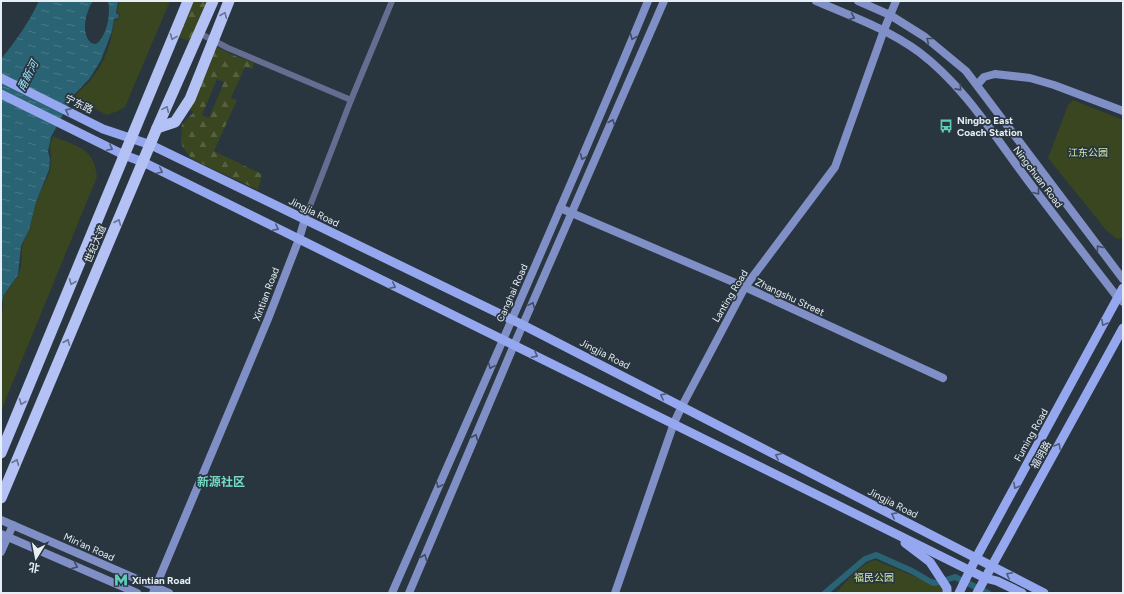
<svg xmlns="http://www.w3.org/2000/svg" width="1124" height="594" font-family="Figtree,'Noto Sans SC',sans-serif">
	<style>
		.green { fill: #39461f }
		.forest { fill: url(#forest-firs); fill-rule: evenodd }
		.water { fill: url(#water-ripples) }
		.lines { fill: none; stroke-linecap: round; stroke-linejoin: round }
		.canal { stroke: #2a6373; stroke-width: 6 }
		.street { stroke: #656e91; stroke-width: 6 }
		.secondary { stroke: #808fc6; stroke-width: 8 }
		.primary { stroke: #95a7ef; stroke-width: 9 }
		.highway { stroke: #b3c1f5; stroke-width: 11 }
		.oneway { stroke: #677491 }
		.oneway2 { stroke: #3f4c61 }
		.oneway3 { stroke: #4f5d7d }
		.labels { text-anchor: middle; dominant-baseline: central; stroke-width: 3.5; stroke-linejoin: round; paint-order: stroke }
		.street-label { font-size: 10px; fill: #e7eef5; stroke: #29353f }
		.poi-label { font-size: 10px; font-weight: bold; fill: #e7eef5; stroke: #29353f; text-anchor: start }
		.park-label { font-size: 10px; fill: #d0eaa5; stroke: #29353f }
		.water-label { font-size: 11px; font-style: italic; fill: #9ee4fa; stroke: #29353f }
		.quarter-label { font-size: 12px; font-weight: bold; fill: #74d9c5; stroke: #29353f }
	</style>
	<defs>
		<pattern id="forest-firs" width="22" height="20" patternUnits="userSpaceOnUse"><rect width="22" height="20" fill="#39461f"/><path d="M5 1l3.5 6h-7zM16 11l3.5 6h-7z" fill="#566140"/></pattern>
		<pattern id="water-ripples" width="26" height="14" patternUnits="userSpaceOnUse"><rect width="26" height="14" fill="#2a6373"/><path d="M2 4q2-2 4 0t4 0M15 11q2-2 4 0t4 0" fill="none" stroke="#497a88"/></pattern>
	</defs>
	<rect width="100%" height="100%" fill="#29353f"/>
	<g class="green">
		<path d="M119,1H170L125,107L118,111L107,115L75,99C77,90 87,86 92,78C105,62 112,41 114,21L118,19L120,15L117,12Z"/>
		<path d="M1073,100L1123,120V238L1117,239L1106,230L1048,158L1068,105Z"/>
		<path d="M53,136C77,147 94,147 97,177L1,411V313L3,309V296L18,276L21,266L22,246L29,231L36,202L50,171L51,158L50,145Z"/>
		<path d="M875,560L921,579L931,585L944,584L945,593H836C848,581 858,565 875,560Z"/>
	</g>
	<g class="forest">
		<path d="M193,1H207L190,41L177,37Z"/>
		<path d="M215,46L235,56L254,62L253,69L245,67L231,98L237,100L214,151L262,174L258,190L192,159L183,148L181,140L182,124L194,112L188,109ZM217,79L224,82L209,118L202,115Z"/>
	</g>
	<path class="water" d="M39,1H93C86,11 80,33 91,43L96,44C107,37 111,13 108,1H118L116,13L119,15L118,18L114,19L112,31L101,60L90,78L72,97L51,137L48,151L50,159L49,170L36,202L29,230L21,246L18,275L3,296L1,311V59C16,41 29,22 39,1Z"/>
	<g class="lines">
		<path class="canal" d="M825,593L865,559L876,555L912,571L931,582L936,583L955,577L988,593"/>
		<g class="street">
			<path d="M199,33L228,48L351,100"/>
			<path d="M305,219L351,100L392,1H391"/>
		</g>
		<g class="secondary">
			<path d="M816,1C851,16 888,29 919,52C964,86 993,134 1026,178C1056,218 1087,258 1118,298L1123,302"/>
			<path d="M858,1L890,15L925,37L966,71L1123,279"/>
			<path d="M977,85L984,77L995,74L1030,78L1054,85L1123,111"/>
			<path d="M560,208L745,287L943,378"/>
			<path d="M1,520L169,593"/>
			<path d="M1,534L137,593"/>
			<path d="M1,552L13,525"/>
			<path d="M153,593L268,319L299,239L305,219"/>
			<path d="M392,593C478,396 566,200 648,1"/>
			<path d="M409,593L514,345L664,1"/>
			<path d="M615,593L674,423L682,406L745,287L835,167L884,30L896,1"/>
		</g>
		<g class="primary">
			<path d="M1,78L103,129L151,145L523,325L1044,593"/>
			<path d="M1,94L124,155L143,162L985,578L997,581L1022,593"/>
			<path d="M905,543L930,562L947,588V593"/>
			<path d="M959,593L976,558L1123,288"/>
			<path d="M977,593L1123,328"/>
		</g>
		<g class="highway">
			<path d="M157,128L175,122L190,99L229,1"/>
			<path d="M1,453L188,1"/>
			<path d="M1,498L157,128L213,1"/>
		</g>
	</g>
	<defs><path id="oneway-chevron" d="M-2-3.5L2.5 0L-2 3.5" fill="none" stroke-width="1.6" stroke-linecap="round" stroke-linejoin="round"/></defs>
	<g class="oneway">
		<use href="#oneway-chevron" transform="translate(224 15) rotate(-68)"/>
		<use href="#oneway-chevron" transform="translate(173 37) rotate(112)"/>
		<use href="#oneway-chevron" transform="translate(166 109) rotate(-66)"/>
		<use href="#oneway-chevron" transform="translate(118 222) rotate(-67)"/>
		<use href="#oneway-chevron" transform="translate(72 282) rotate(112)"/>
		<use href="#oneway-chevron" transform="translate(67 342) rotate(-67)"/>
		<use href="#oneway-chevron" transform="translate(22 402) rotate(112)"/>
		<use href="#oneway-chevron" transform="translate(16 462) rotate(-67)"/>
	</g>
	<g class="oneway2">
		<use href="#oneway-chevron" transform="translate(852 17) rotate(23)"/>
		<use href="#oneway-chevron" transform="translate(633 37) rotate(112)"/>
		<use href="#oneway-chevron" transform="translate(929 40) rotate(-142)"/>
		<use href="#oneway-chevron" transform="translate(959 88) rotate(48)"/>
		<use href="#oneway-chevron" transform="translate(612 122) rotate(-67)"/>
		<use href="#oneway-chevron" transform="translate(583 157) rotate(113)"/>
		<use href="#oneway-chevron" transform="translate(1037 192) rotate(52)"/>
		<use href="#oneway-chevron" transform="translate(1099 248) rotate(-127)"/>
		<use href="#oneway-chevron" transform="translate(532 305) rotate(-66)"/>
		<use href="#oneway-chevron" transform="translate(491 366) rotate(114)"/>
		<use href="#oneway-chevron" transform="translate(475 437) rotate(-67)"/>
		<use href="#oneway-chevron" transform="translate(439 485) rotate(114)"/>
		<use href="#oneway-chevron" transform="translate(424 557) rotate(-67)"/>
		<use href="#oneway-chevron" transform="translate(75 566) rotate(23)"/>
	</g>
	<g class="oneway3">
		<use href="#oneway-chevron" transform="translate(68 111) rotate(-154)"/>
		<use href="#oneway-chevron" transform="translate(110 148) rotate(27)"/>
		<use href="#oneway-chevron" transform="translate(160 171) rotate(26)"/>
		<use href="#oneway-chevron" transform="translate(276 228) rotate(26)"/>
		<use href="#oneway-chevron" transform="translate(393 286) rotate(26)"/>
		<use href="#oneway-chevron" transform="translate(1104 323) rotate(119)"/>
		<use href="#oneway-chevron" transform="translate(535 355) rotate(26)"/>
		<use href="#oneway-chevron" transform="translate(663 396) rotate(-153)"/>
		<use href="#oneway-chevron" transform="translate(1058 446) rotate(-61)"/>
		<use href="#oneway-chevron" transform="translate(778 456) rotate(-153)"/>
		<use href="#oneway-chevron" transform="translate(1016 486) rotate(119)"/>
		<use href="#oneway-chevron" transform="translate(894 515) rotate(-153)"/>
		<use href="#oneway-chevron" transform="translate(1009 575) rotate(-153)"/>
	</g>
	<defs>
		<g id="bus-bare" transform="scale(1.08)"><path d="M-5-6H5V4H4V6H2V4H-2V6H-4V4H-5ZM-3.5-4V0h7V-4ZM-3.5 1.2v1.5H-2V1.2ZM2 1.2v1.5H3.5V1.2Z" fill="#5dceb9" stroke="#29353f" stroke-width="2.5" paint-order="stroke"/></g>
		<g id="metro-bare" transform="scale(1.08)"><path d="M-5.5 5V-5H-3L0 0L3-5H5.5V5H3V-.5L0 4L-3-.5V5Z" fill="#5dceb9" stroke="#29353f" stroke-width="2.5" paint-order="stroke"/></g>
	</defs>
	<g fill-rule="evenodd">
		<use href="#bus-bare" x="946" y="126"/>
		<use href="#metro-bare" x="121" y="580"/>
	</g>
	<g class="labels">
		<g class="street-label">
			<text transform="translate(79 104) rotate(26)">宁东路</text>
			<text transform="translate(1038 177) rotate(53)">Ningchuan Road</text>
			<text transform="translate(314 212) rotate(26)">Jingjia Road</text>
			<text transform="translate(95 244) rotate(-67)">世纪大道</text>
			<text transform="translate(512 293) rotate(-66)">Canghai Road</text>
			<text transform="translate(266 294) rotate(-69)">Xintian Road</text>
			<text transform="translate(730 296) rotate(-59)">Lanting Road</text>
			<text transform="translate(790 297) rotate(25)">Zhangshu Street</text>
			<text transform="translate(605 354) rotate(27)">Jingjia Road</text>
			<text transform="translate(1031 435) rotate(-61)">Fuming Road</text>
			<text transform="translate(1041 455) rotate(-61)">福明路</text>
			<text transform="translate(893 503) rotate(27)">Jingjia Road</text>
			<text transform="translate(89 547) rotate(24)">Min'an Road</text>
		</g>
		<g class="poi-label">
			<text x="957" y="120">Ningbo East<tspan x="957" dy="12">Coach Station</tspan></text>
			<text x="132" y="580">Xintian Road</text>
		</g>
		<g class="park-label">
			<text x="1088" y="152">江东公园</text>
			<text x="874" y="577">福民公园</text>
		</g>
		<g class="water-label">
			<text transform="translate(28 76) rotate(-63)">甬新河</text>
		</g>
		<g class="quarter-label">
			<text x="221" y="482">新源社区</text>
		</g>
	</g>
	<rect width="1124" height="594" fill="none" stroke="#e7eef5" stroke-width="4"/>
	<g transform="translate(36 558) rotate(190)" stroke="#29353f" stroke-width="3" paint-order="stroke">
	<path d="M0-3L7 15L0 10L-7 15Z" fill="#e7eef5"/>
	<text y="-6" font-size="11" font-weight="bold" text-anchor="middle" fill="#e7eef5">北</text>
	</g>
</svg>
